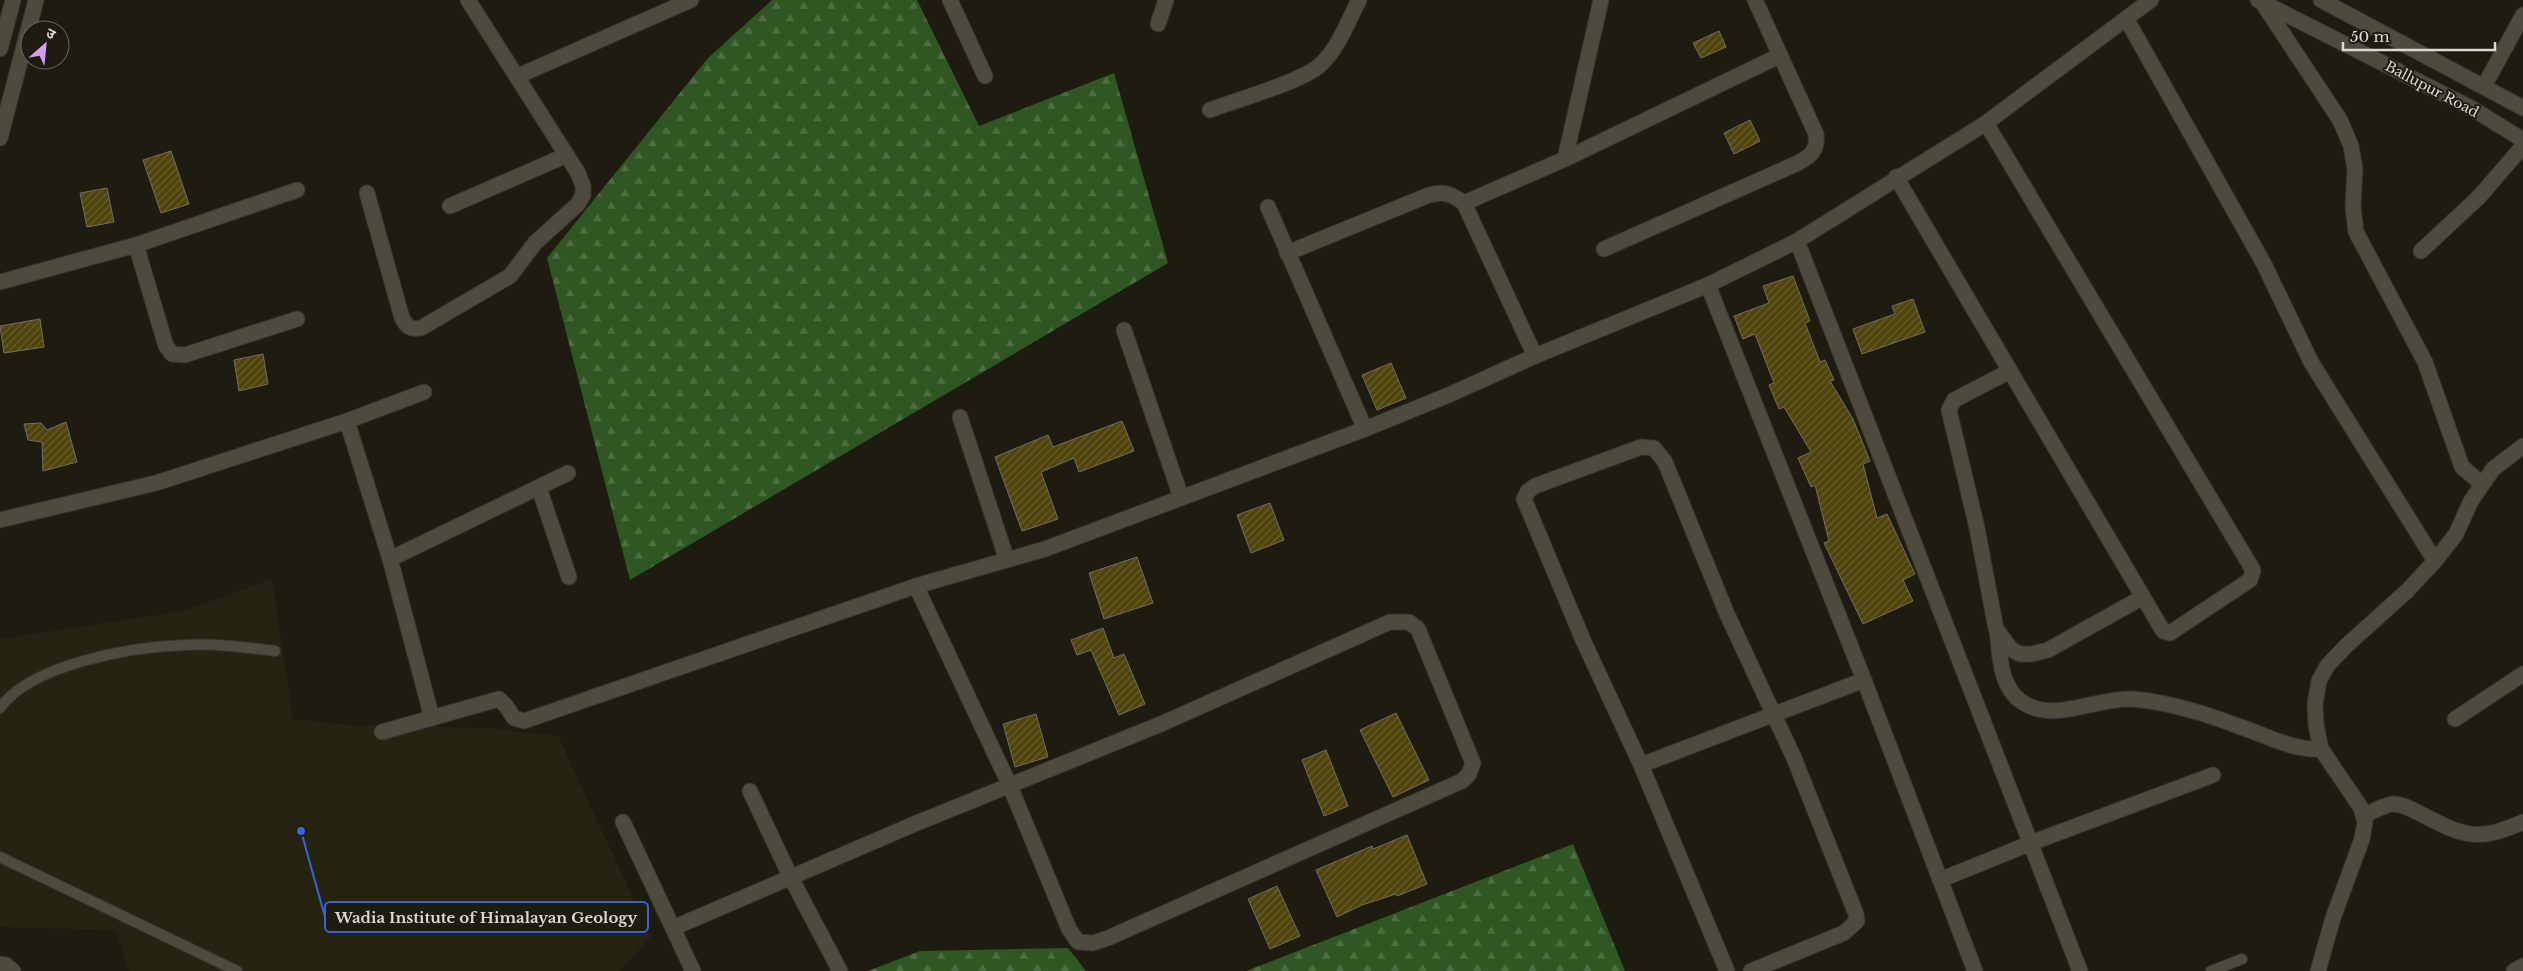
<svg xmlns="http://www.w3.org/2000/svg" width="2523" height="971" font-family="'Libre Baskerville','Noto Sans Devanagari',serif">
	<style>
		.built { fill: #272313 }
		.forest { fill: url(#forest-firs) }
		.building { fill: url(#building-hatch); stroke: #716f62 }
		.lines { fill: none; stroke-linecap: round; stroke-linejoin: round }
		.lane-casing { stroke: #36342f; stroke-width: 12 }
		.street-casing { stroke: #36342f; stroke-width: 17 }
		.secondary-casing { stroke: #36342f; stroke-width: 17 }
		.lane { stroke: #4d4a3e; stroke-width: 10 }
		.street { stroke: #4d4a3e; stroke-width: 15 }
		.secondary { stroke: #4d4a3e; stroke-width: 15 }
		.labels { text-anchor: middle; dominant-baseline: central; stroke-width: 4; stroke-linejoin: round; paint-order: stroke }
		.street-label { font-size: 14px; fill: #dbd9d2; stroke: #1e1b11 }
		.leader { fill: none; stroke: #3a63d7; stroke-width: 2 }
		.callout-dot { fill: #3a63d7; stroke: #1e1b11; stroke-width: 2 }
		.callout { fill: #1e1b11; stroke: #3a63d7; stroke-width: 2 }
		.callout-label { font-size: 15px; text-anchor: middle; font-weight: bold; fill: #dbd9d2 }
	</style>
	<defs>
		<pattern id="forest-firs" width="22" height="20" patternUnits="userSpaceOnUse" patternTransform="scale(1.25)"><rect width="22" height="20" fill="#2f5623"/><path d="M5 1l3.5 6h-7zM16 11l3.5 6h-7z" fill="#4d6e42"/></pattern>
		<pattern id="building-hatch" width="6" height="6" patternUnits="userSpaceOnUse" patternTransform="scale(1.25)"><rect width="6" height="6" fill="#4f440c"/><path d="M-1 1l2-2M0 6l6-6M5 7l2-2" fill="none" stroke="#685e2e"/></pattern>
	</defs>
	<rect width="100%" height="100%" fill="#1e1b11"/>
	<path class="built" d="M272,579L293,719L349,725L487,728L558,736L651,937L619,971H129L116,930L0,927V639L183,611Z"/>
	<g class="forest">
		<path d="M772,0H917L979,126L1114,73L1168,263L630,580L547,258L708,58Z"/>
		<path d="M1573,844L1625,971H1246Z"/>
		<path d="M1068,948L1086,971H868L920,951Z"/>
	</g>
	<g class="building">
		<path d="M1719,31L1726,47L1701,58L1693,43Z"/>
		<path d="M1750,120L1760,141L1734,154L1724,133Z"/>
		<path d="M171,151L189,204L161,213L143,160Z"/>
		<path d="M107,188L114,222L87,227L80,193Z"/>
		<path d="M1793,276L1810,321L1805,323L1820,362L1825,360L1834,380L1830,381L1853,419L1870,461L1863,464L1877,518L1887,514L1915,574L1903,580L1913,601L1863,624L1824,543L1829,541L1815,485L1811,487L1798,458L1811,452L1784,407L1779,409L1769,385L1774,383L1755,334L1743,339L1734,316L1769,303L1763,286Z"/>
		<path d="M1913,299L1925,332L1862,354L1853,329L1895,314L1892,306Z"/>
		<path d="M40,319L44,347L4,353L0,326Z"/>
		<path d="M263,354L268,384L239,391L234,360Z"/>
		<path d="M1391,363L1406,398L1377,410L1362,375Z"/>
		<path d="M1122,421L1134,451L1079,472L1074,458L1041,472L1058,519L1022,531L995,457L1048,435L1053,447Z"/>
		<path d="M66,422L77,462L43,471L42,442L28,440L24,424L41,423L47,430Z"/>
		<path d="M1270,503L1284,540L1251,553L1237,515Z"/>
		<path d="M1137,557L1153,603L1104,619L1089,573Z"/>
		<path d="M1103,628L1114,658L1124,654L1145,704L1119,715L1091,650L1077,655L1071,640Z"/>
		<path d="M1396,713L1429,780L1393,797L1360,730Z"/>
		<path d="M1036,714L1048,757L1015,767L1003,724Z"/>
		<path d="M1326,750L1348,806L1324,816L1302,760Z"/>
		<path d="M1407,835L1427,884L1397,896L1396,894L1362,905L1337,917L1316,870L1372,846L1373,849Z"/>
		<path d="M1277,886L1300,936L1270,949L1248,899Z"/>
	</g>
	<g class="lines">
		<g class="lane-casing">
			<g id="lane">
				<path d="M0,708C31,664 132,647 183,645C214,643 244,647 275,651"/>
				<path d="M0,857L237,971"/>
				<path d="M2211,971L2242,959"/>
			</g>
		</g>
		<g class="street-casing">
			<g id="street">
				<path d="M950,0L985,76"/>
				<path d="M2262,2L2340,120L2351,146L2355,169L2353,207L2356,232L2425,362L2462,467L2482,484"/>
				<path d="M2127,20L2264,264L2311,362L2435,561"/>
				<path d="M1158,24L1166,0"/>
				<path d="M518,76L691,0"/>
				<path d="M2484,86L2523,15"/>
				<path d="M1210,110C1236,100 1300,82 1319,66C1338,50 1348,21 1359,0"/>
				<path d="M1565,159L1601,0"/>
				<path d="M1896,177L2163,631L2170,633L2250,580L2253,570L1986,123"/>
				<path d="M367,193L402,318C407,327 411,330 421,328L510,276L535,243L578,204L583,195V186L578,173L468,0"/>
				<path d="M1464,203L1535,356"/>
				<path d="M450,206L567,155"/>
				<path d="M1268,207L1365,429"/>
				<path d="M1797,241L2080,971"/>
				<path d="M136,245L166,346L172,354L185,355L297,319"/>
				<path d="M1604,249L1798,163C1811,156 1818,150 1816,134L1755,0"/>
				<path d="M2421,251L2479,197L2523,146"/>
				<path d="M1287,253L1429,195C1445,191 1451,194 1464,203L1565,159L1779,56"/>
				<path d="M0,282L136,245L297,190"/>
				<path d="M1708,285L1864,680L1975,971"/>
				<path d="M1124,330L1181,497"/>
				<path d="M2010,371L1954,400L1949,410L1977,528L1996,629L2011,649L2020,654H2032L2048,650L2143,597"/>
				<path d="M960,417L1007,560"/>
				<path d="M347,421L390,559L432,718"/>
				<path d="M539,488L569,577"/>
				<path d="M0,520L156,483L347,421L424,392"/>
				<path d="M390,559L568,473"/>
				<path d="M1997,630C2000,654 1999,687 2022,702C2055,724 2096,697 2132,699C2172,702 2212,716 2249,730C2274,739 2294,750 2321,749"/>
				<path d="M2455,719L2523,674"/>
				<path d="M382,732L499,699L506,706L514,718L524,721L916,586L1045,549L1365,429L1451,394L1535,356L1708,285L1797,241L1986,123L2151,0"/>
				<path d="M1641,765L1864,680"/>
				<path d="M750,791L790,876L840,971"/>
				<path d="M2363,816C2372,812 2382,806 2392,804C2402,803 2412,810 2421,814C2465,837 2477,842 2523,822"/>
				<path d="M623,822L693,971"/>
				<path d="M1940,880L2031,843L2213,775"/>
				<path d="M673,928L912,825L1161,724L1390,622H1409L1418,629L1473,763L1469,774L1462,781L1108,938L1093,943L1078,942L1069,929L1010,786L916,586"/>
				<path d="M0,964L6,965L13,971"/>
				<path d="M1727,971L1641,765L1583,640L1524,499L1528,491L1535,486L1641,447L1654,448L1665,462L1727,614L1794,758L1856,914L1857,921L1844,933L1751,971"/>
				<path d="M2514,971L2523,966"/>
			</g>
		</g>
		<g class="secondary-casing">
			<g id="secondary">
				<path d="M2258,0L2473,109L2523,140"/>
				<path d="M2321,0L2523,108"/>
				<path d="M0,49L13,0"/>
				<path d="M0,138L36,0"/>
				<path d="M2318,971L2333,918L2362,839L2365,822L2361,808L2353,796L2321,749L2316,725L2315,704L2319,681L2327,666L2346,646L2407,591L2435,561L2456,534L2471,501L2493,469L2523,446"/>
			</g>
		</g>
		<use href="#lane" class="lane"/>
		<use href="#street" class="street"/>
		<use href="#secondary" class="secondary"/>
	</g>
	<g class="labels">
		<g class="street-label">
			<text transform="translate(2432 89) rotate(28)">Ballupur Road</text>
		</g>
	</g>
	<path class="leader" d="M301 831L325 917"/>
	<circle class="callout-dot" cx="301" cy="831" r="5"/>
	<rect class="callout" x="325" y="902" width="323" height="30" rx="5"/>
	<g class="callout-label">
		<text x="486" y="923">Wadia Institute of Himalayan Geology</text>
	</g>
	<g transform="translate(45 45) rotate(27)"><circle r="24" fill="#1e1b11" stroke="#6a675e"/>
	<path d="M0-4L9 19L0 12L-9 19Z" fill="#d39cfc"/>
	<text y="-8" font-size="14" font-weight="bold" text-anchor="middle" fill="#dbd9d2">उ</text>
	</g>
	<path d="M2343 42v8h152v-8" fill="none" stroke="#dbd9d2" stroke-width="2.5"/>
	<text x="2350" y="42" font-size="15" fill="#dbd9d2" stroke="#1e1b11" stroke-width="4" paint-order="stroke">50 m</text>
</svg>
